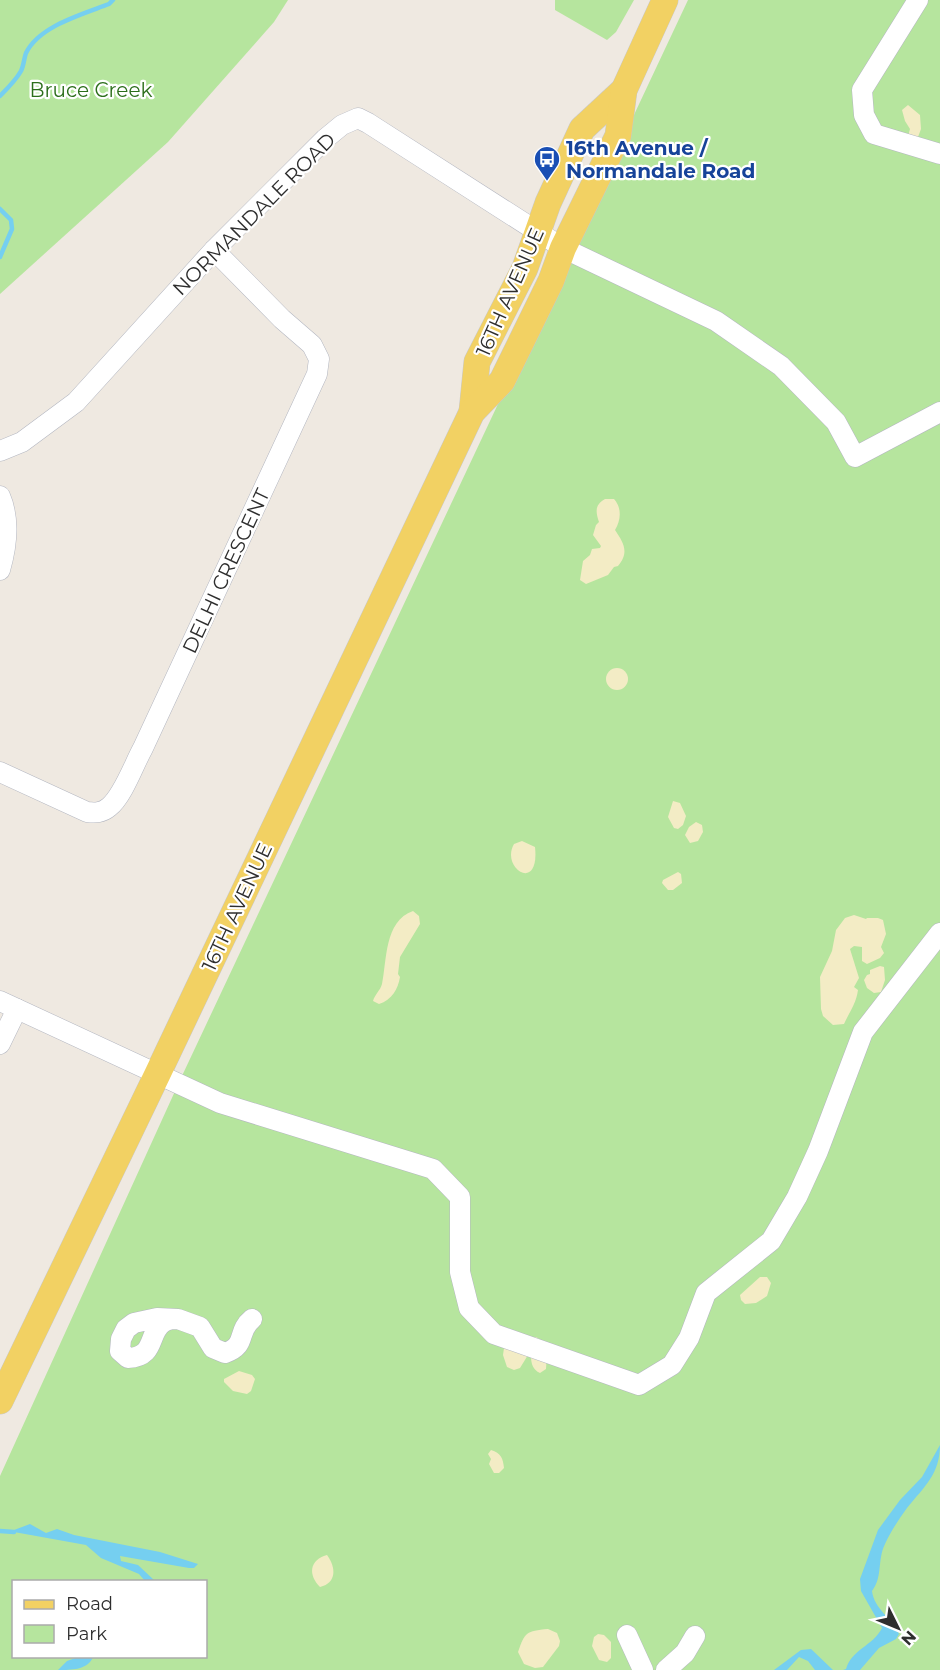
<svg xmlns="http://www.w3.org/2000/svg" width="940" height="1670" font-family="Montserrat,sans-serif">
	<style>
		.green { fill: #b6e59e; fill-rule: evenodd }
		.sand { fill: #f3ecc5 }
		.water { fill: #75cff0 }
		.lines { fill: none; stroke-linecap: round; stroke-linejoin: round }
		.stream { stroke: #75cff0; stroke-width: 4.5 }
		.minor-casing { stroke: #b4b7c1; stroke-width: 21 }
		.major-casing { stroke: #c9c9c9; stroke-width: 27 }
		.minor { stroke: #fff; stroke-width: 20 }
		.major { stroke: #f2d163; stroke-width: 26 }
		.labels { text-anchor: middle; dominant-baseline: central; stroke-width: 4.5; stroke-linejoin: round; paint-order: stroke }
		.park-label { font-size: 20px; fill: #2c6e1b; stroke: #fff }
		.transit-label { font-size: 20px; font-weight: bold; fill: #164399; stroke: #fff; text-anchor: start }
		.street-label { font-size: 20px; fill: #2e2e2e; stroke: #fff }
	</style>
	<rect width="100%" height="100%" fill="#efe9e1"/>
	<g class="green">
		<path d="M0,0H288L274,22L168,142L0,294Z"/>
		<path d="M555,0H634L616,32L607,40L555,10Z"/>
		<path d="M688,0H940V1670H0V1476L181,1078ZM14,1582H206V1656H14Z"/>
	</g>
	<g class="sand">
		<path d="M908,105L920,115L921,129L918,137L908,136L910,129L905,121L902,110Z"/>
		<path d="M605,499H614C622,508 621,520 615,530C623,542 630,552 618,566L614,567L608,575L586,584L580,580L583,561L590,555L592,549L600,548L601,546L593,535L596,525L599,522C596,513 594,505 605,499Z"/>
		<circle cx="617" cy="679" r="11"/>
		<path d="M673,801L680,803L686,816L683,825L678,829L674,828L668,817Z"/>
		<path d="M696,822L702,825L703,832L698,841L690,843L685,835L689,827Z"/>
		<path d="M522,841L535,847C540,894 500,868 514,844Z"/>
		<path d="M678,872L681,874L682,883L673,890H668L662,883L663,880Z"/>
		<path d="M413,911L419,916L420,924L400,957L398,974L400,977C398,989 392,1000 379,1004L373,1001C375,994 380,991 382,984C387,961 384,921 413,911Z"/>
		<path d="M854,915L866,919L867,918H878L883,920L886,934L881,947L884,953L880,958L867,964L862,961V947L854,946L850,949L859,978L854,987L858,990C856,1004 850,1011 844,1024L833,1025L823,1016L821,1009L820,977L832,951L836,930L845,918Z"/>
		<path d="M880,966L884,967L885,980L881,992L874,993L867,988L864,980L867,975L870,974V970Z"/>
		<path d="M760,1277H767L771,1283L767,1296L756,1303L745,1304L741,1300L740,1295Z"/>
		<path d="M536,1337C547,1342 547,1358 546,1369L540,1373C533,1370 531,1363 531,1357L528,1355L520,1368L514,1370L507,1367L503,1355L504,1348Z"/>
		<path d="M239,1371L252,1375L255,1379L251,1391L247,1394L233,1391L224,1382V1379Z"/>
		<path d="M491,1450C501,1453 503,1458 504,1468L499,1473H494L489,1464L491,1459L488,1454Z"/>
		<path d="M327,1555C336,1567 337,1583 320,1587C308,1575 309,1560 327,1555Z"/>
		<path d="M548,1629L557,1633L560,1641L559,1646L543,1667L535,1668L524,1664L518,1652C525,1632 526,1631 548,1629Z"/>
		<path d="M598,1634L604,1635L611,1642V1658L607,1662L599,1660L592,1646L594,1637Z"/>
	</g>
	<g class="water">
		<path d="M940,1445C940,1474 924,1487 907,1508C899,1519 891,1531 885,1544C877,1560 883,1577 872,1591C874,1609 892,1618 899,1634L896,1639L879,1648L860,1670H843L846,1669C852,1649 873,1646 882,1628L861,1591L860,1579L878,1530L900,1500L922,1477Z"/>
		<path d="M30,1524L46,1533L57,1529L74,1535L160,1552L198,1564L194,1568H189L120,1556L121,1561L138,1565L155,1581H145L139,1574L101,1558L86,1545L14,1532V1530Z"/>
		<path d="M811,1649L833,1670H815L808,1661L799,1657L787,1670H774L801,1650Z"/>
		<path d="M78,1657H93C88,1670 71,1670 58,1670L67,1661Z"/>
	</g>
	<g class="lines">
		<g class="stream">
			<path d="M0,96C8,88 16,80 21,71C24,65 24,58 26,53C39,26 83,14 109,4L113,0"/>
			<path d="M0,209L11,220L12,229L0,257"/>
			<path d="M0,1531L14,1532"/>
		</g>
		<g class="minor-casing">
			<g id="minor">
				<path d="M918,0L862,90L864,115L874,134L940,154"/>
				<path d="M0,451L22,442L76,402L214,250L325,139L342,125L358,118L368,123L563,248L716,321L781,366L836,422L855,457L940,412"/>
				<path d="M0,496C10,519 7,546 0,570"/>
				<path d="M0,772L87,812C95,813 102,813 109,807C123,796 134,764 143,748L317,374L319,359L312,345L282,319L214,250"/>
				<path d="M0,1001L220,1103L433,1169L460,1197V1272L469,1308L494,1334L639,1385L672,1365L689,1338L706,1293L771,1241L797,1197L818,1151L863,1032L940,933"/>
				<path d="M0,1044L17,1009"/>
				<path d="M178,1319C174,1319 167,1320 164,1322C147,1332 157,1357 128,1358L120,1351L121,1339L126,1329L134,1323L157,1318L178,1319L200,1327L213,1348L225,1353C248,1345 236,1332 252,1319"/>
				<path d="M627,1635L643,1670"/>
				<path d="M666,1670L685,1653L695,1636"/>
			</g>
		</g>
		<g class="major-casing">
			<g id="major">
				<path d="M472,412L477,362L525,268L548,203L582,129L624,90"/>
				<path d="M0,1401L158,1073L472,412L502,381L551,281L563,248L618,136L624,90L665,0"/>
			</g>
		</g>
		<use href="#minor" class="minor"/>
		<use href="#major" class="major"/>
	</g>
	<defs>
		<g id="bus-pin" transform="scale(1.35)"><path d="M0 17L-7.5 6A9.5 9.5 0 1 1 7.5 6Z" fill="#1a4fb4" stroke="#fff"/><path d="M-5-6H5V4H4V6H2V4H-2V6H-4V4H-5ZM-3.5-4V0h7V-4ZM-3.5 1.2v1.5H-2V1.2ZM2 1.2v1.5H3.5V1.2Z" fill="#fff"/></g>
	</defs>
	<g fill-rule="evenodd">
		<use href="#bus-pin" x="547" y="159"/>
	</g>
	<g class="labels">
		<g class="park-label">
			<text x="91" y="90">Bruce Creek</text>
		</g>
		<g class="transit-label">
			<text x="566" y="148">16th Avenue /<tspan x="566" dy="23">Normandale Road</tspan></text>
		</g>
		<g class="street-label">
			<text transform="translate(254 214) rotate(-45)">NORMANDALE ROAD</text>
			<text transform="translate(510 292) rotate(-66)">16TH AVENUE</text>
			<text transform="translate(226 571) rotate(-65)">DELHI CRESCENT</text>
			<text transform="translate(237 907) rotate(-65)">16TH AVENUE</text>
		</g>
	</g>
	<rect x="12" y="1580" width="195" height="78" fill="#ffffff" stroke="#ababab" stroke-width="1.5"/>
	<rect x="24" y="1600" width="30" height="9" fill="#f2d163" stroke="#ababab" stroke-width="1.5"/>
	<text x="66" y="1610" font-size="18" fill="#2e2e2e">Road</text>
	<rect x="24" y="1625" width="30" height="18" fill="#b6e59e" stroke="#ababab" stroke-width="1.5"/>
	<text x="66" y="1640" font-size="18" fill="#2e2e2e">Park</text>
	<g transform="translate(898 1628) rotate(133)" stroke="#ffffff" stroke-width="4.5" paint-order="stroke">
	<path d="M0-4.5L10 22L0 15L-10 22Z" fill="#2e2e2e"/>
	<text y="-9" font-size="16" font-weight="bold" text-anchor="middle" fill="#2e2e2e">N</text>
	</g>
</svg>
